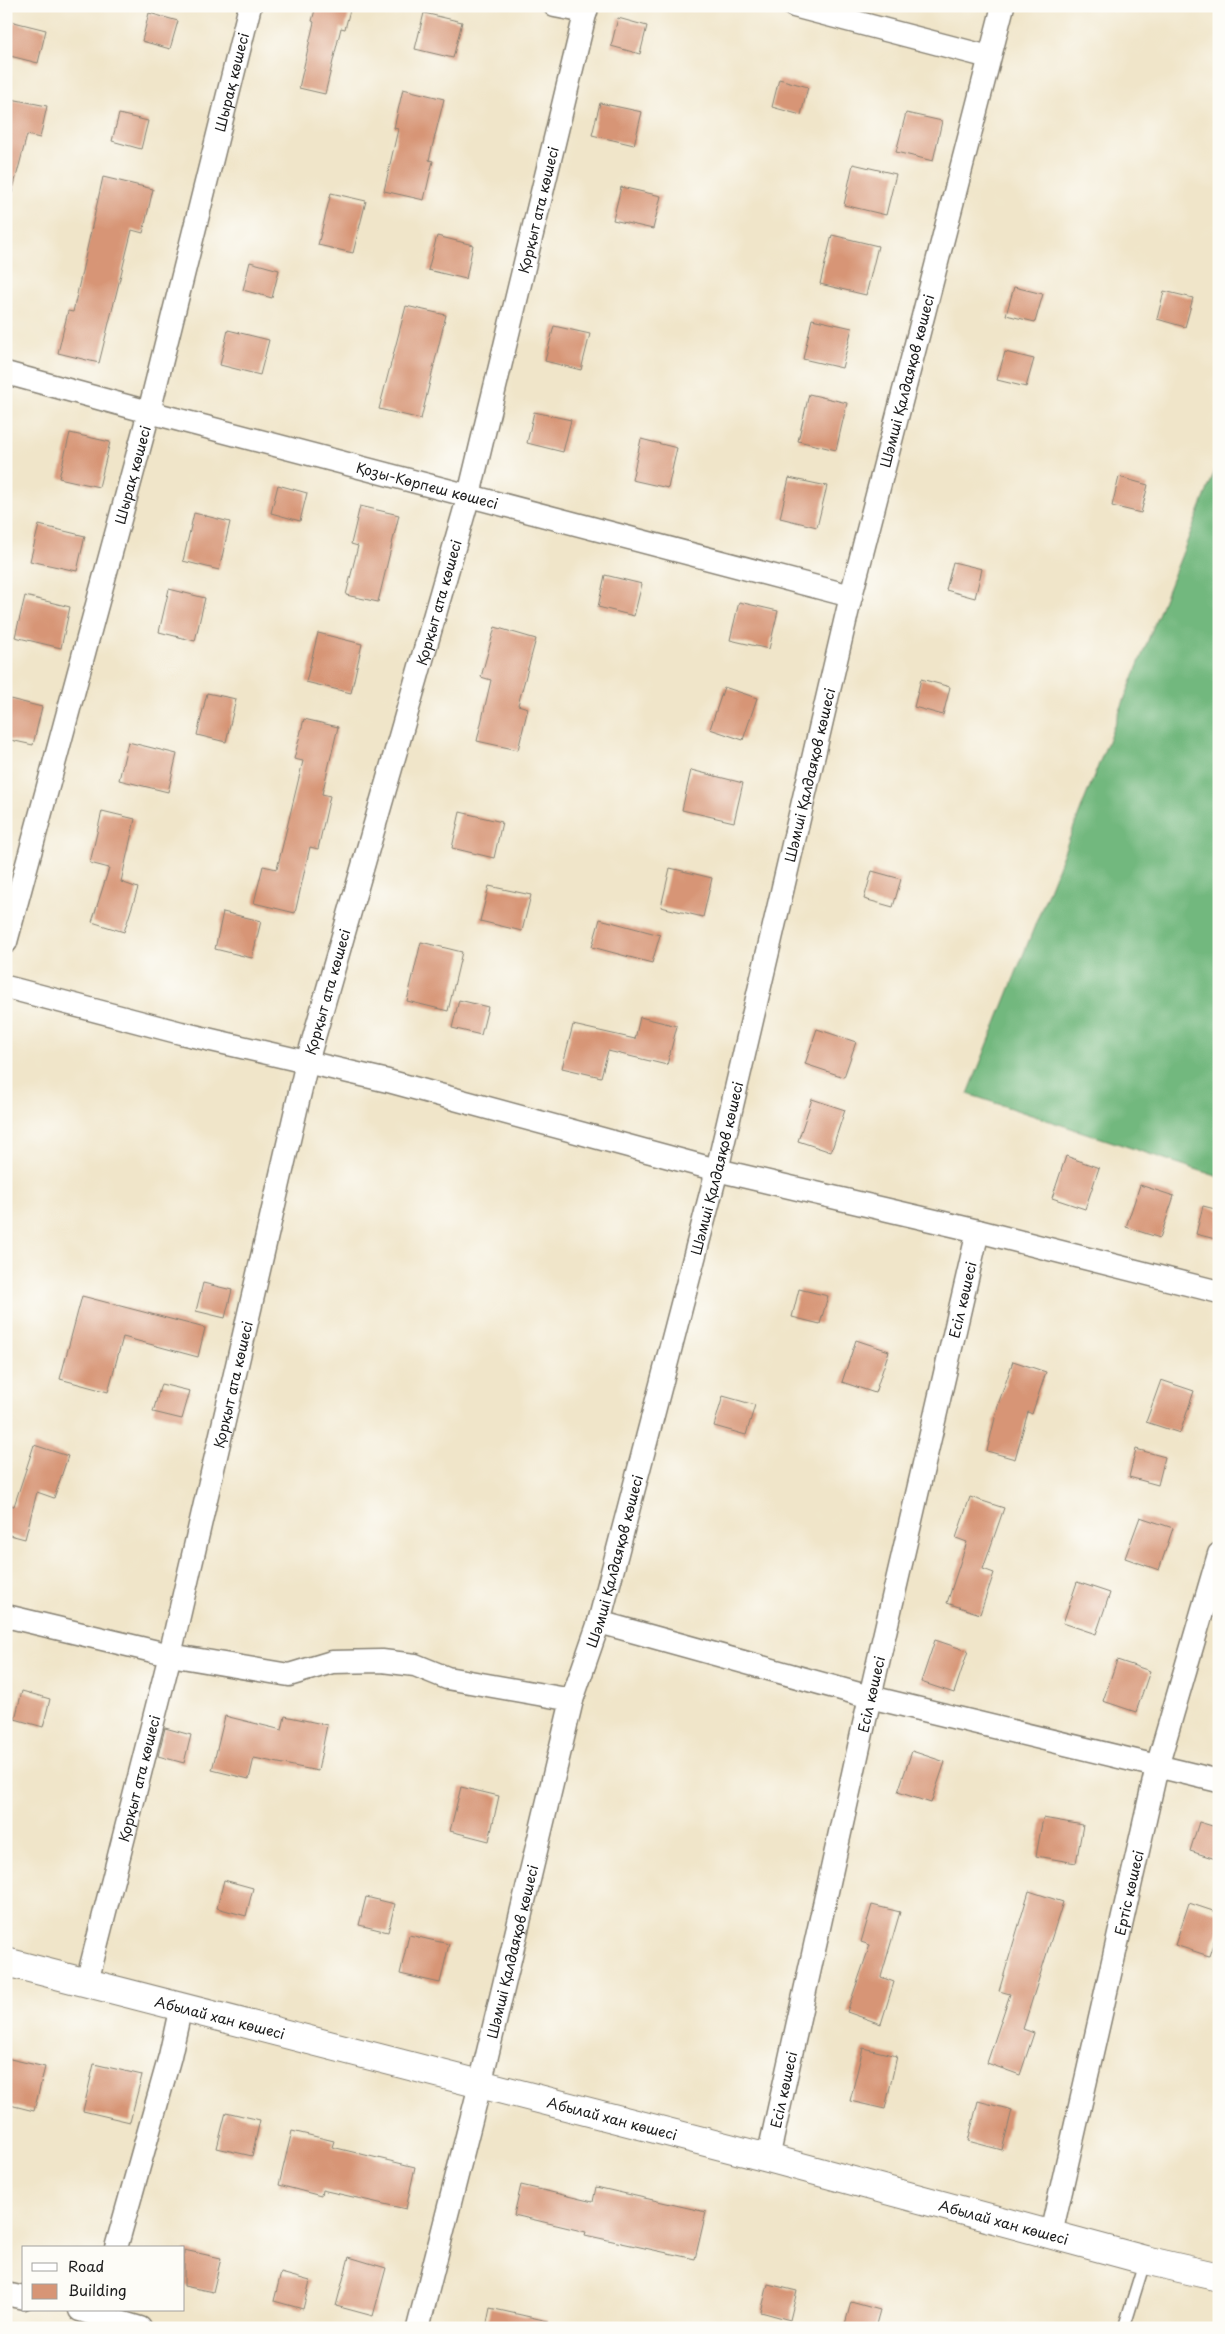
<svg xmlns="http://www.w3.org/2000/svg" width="1225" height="2334" font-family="'Playpen Sans',sans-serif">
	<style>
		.forest { fill: #72b87e; stroke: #476a4d }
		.building { fill: #d79576 }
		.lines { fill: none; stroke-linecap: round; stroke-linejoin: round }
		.service-casing { stroke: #868072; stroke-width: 14 }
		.minor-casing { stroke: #868072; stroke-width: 25 }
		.tertiary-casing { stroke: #868072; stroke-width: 30 }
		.service { stroke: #fff; stroke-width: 11 }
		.minor { stroke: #fff; stroke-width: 22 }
		.tertiary { stroke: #fff; stroke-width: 28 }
		.labels { text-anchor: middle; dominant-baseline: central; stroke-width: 5; stroke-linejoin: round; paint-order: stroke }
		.street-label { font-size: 14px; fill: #1c1c1c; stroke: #fdfcf7 }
	</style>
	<rect width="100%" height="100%" fill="#fdfcf7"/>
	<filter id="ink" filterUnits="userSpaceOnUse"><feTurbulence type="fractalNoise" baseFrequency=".02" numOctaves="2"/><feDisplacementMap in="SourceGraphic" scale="10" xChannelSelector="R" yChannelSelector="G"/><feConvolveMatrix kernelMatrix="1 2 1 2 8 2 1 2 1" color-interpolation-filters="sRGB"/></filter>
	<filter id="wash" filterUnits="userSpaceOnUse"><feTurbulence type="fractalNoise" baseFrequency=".0096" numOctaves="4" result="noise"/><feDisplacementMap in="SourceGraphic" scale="20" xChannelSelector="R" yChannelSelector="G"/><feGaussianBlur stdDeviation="1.12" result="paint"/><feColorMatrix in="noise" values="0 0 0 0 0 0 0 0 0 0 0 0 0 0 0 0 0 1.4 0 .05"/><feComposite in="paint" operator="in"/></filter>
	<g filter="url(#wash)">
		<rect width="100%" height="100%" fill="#f0e5c9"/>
		<path class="forest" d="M1219,461V1177L968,1094Z"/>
		<g id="blocks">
			<g class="building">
				<path d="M316,6H351L345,29L341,28L325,94L299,88L314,22L312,21Z"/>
				<path d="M149,13L178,21L170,49L142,41Z"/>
				<path d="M424,13L462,22L453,58L415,49Z"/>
				<path d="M618,18L647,26L640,54L611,46Z"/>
				<path d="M6,20L46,30L38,63L6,55Z"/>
				<path d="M779,79L808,87L801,115L772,107Z"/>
				<path d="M403,89L444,99L429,160L433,161L424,200L384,191L398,129L394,128Z"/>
				<path d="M6,98L47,106L40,138L27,135L12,193H6Z"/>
				<path d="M600,103L642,112L634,145L592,135Z"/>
				<path d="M906,113L942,121L933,161L896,152Z"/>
				<path d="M119,114L148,121L141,149L112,141Z"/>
				<path d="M853,164L896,174L886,215L844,205Z"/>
				<path d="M103,177L153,189L143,233L132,230L99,363L58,353L68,311L73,312Z"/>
				<path d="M621,187L661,196L653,229L613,220Z"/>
				<path d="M331,193L366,201L353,253L318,245Z"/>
				<path d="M832,235L878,246L866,295L820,284Z"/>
				<path d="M437,236L473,245L466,279L428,270Z"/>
				<path d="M250,262L279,270L272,298L243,290Z"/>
				<path d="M1014,287L1043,294L1035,322L1006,315Z"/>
				<path d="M1164,291L1193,298L1185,327L1157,319Z"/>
				<path d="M406,306L446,315L421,419L379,409Z"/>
				<path d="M812,319L852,328L842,368L803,359Z"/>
				<path d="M554,326L590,334L581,370L545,361Z"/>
				<path d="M228,330L269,340L260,375L220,365Z"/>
				<path d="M1005,352L1034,359L1026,387L997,380Z"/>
				<path d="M809,394L847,403L836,450L798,441Z"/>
				<path d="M534,412L571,420L563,452L527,443Z"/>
				<path d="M70,433L110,442L99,487L59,478Z"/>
				<path d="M641,439L677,448L668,488L632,480Z"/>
				<path d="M1119,477L1148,485L1141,513L1112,506Z"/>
				<path d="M789,478L827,486L817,527L780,518Z"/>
				<path d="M278,485L307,493L300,521L271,513Z"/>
				<path d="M360,506L399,515L378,602L346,595L358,546L351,544Z"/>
				<path d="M194,513L230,522L219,570L183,561Z"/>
				<path d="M39,525L85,536L77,571L30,561Z"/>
				<path d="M953,562L982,569L975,598L946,590Z"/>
				<path d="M605,575L642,584L634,616L598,607Z"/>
				<path d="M169,589L205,598L195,641L159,632Z"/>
				<path d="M25,596L70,607L61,648L15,637Z"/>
				<path d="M739,602L778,611L769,649L730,640Z"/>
				<path d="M495,627L536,639L518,705L528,708L518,750L477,741L491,680L481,677Z"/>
				<path d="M318,633L362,644L351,693L306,682Z"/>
				<path d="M921,679L950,687L943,715L914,707Z"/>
				<path d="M724,687L757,698L743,740L710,729Z"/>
				<path d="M207,693L236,699L226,742L197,735Z"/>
				<path d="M6,698L42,707L33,745L6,739Z"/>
				<path d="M304,719L338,727L322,794L330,796L318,849L310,847L295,913L254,903L263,866L277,869L303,761L294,759Z"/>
				<path d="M128,742L177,754L168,792L119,780Z"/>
				<path d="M691,770L743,783L734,822L682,810Z"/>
				<path d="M102,811L135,819L121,882L138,888L124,932L92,922L109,868L90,863Z"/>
				<path d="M460,812L502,822L494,858L452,848Z"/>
				<path d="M670,868L712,878L703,917L661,907Z"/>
				<path d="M872,871L901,879L893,907L864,899Z"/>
				<path d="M489,886L531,895L522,931L480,921Z"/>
				<path d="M223,912L261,921L252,958L215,949Z"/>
				<path d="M600,919L660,935L652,963L592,947Z"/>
				<path d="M421,942L462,952L448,1011L407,1001Z"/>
				<path d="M459,1000L488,1007L481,1035L452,1028Z"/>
				<path d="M640,1017L677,1026L667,1065L608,1051L601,1077L562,1068L573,1025L635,1039Z"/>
				<path d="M817,1029L856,1042L844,1077L805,1064Z"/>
				<path d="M812,1099L845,1110L831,1152L798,1141Z"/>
				<path d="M1066,1156L1099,1168L1085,1209L1052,1198Z"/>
				<path d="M1140,1185L1174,1196L1160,1238L1126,1227Z"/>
				<path d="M1203,1206L1219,1210V1240L1196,1234Z"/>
				<path d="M203,1283L232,1290L225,1318L196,1311Z"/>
				<path d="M799,1289L828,1296L820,1324L792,1317Z"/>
				<path d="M82,1296L205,1328L198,1357L123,1337L108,1392L60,1379Z"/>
				<path d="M856,1340L889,1351L875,1393L842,1382Z"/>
				<path d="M1013,1361L1046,1372L1032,1414L1028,1412L1015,1459L987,1451L999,1402Z"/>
				<path d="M1161,1380L1194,1391L1180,1433L1146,1422Z"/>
				<path d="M161,1384L190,1391L182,1419L153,1412Z"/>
				<path d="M723,1396L755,1405L746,1435L714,1426Z"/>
				<path d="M34,1445L68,1456L54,1498L37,1492L25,1539L6,1534V1504L14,1506Z"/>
				<path d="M1136,1449L1165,1457L1158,1485L1129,1477Z"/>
				<path d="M970,1497L1004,1508L983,1569L994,1573L980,1614L947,1603L967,1542L956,1538Z"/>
				<path d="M1140,1517L1173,1528L1159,1570L1125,1558Z"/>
				<path d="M1077,1582L1110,1593L1096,1634L1063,1623Z"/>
				<path d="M935,1640L968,1651L954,1693L921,1682Z"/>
				<path d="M1117,1660L1150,1671L1136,1712L1103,1701Z"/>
				<path d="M22,1691L50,1699L43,1727L15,1719Z"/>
				<path d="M225,1716L282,1730L285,1716L327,1725L318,1771L254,1758L249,1779L212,1770Z"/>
				<path d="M165,1728L191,1735L184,1763L158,1756Z"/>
				<path d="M912,1751L945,1762L931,1803L898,1792Z"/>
				<path d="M461,1787L499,1796L489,1841L450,1831Z"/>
				<path d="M1043,1818L1083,1825L1076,1863L1036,1856Z"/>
				<path d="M1199,1822L1219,1828V1860L1190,1851Z"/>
				<path d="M224,1880L253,1888L246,1916L217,1908Z"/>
				<path d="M1029,1891L1063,1902L1023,2029L1034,2033L1020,2075L987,2063L1010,1994L999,1991Z"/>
				<path d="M366,1897L395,1904L388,1932L359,1925Z"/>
				<path d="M1189,1903L1219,1913V1926L1209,1956L1175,1945Z"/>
				<path d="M872,1905L900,1912L881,1977L894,1982L881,2024L847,2012L870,1945L861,1942Z"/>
				<path d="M409,1935L449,1944L440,1983L400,1974Z"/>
				<path d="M863,2048L897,2056L885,2109L850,2101Z"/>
				<path d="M6,2058L45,2067L34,2111L6,2104Z"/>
				<path d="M94,2064L142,2075L130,2122L83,2111Z"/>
				<path d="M978,2101L1012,2110L1002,2150L968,2141Z"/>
				<path d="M226,2112L260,2120L252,2156L217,2148Z"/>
				<path d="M292,2131L334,2141L332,2147L415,2167L406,2209L322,2190L321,2196L279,2185Z"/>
				<path d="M521,2185L593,2202L596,2187L706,2212L695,2259L585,2235L586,2232L514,2215Z"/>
				<path d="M184,2250L221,2258L213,2292L184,2286Z"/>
				<path d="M349,2257L386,2268L373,2316L336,2306Z"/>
				<path d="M281,2273L310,2281L303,2309L274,2301Z"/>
				<path d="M768,2284L797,2291L790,2320L761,2312Z"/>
				<path d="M851,2302L880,2310L875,2328H844Z"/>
				<path d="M490,2308L548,2321L547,2328H486Z"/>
			</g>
		</g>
	</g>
	<g filter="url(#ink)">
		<use href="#blocks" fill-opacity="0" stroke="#868072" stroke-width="1"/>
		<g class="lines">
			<g class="service-casing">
				<path id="service" d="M1124,2328L1145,2260"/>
			</g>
			<g class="minor-casing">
				<g id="minor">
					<path d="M555,6L586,12"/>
					<path d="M794,6L989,57"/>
					<path id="s1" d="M6,373L149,412L851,596"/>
					<path id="s2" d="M6,942L149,412L250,6"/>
					<path d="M6,987L181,1033L388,1081L717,1170L978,1231L1219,1292"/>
					<path d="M6,1616L170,1655L289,1675L332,1662L382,1661L415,1665L447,1678L572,1700"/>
					<path d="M599,1622L870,1697L1219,1781"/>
					<path id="s3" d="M87,1982L170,1655L307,1062L469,495L587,6"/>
					<path id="s4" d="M768,2158L870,1697L978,1231"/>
					<path id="s5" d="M1051,2234L1157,1767L1219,1554"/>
					<path d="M116,2248L170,2056L181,2006"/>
					<path d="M6,2294L24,2298"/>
					<path d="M80,2310L140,2328"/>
					<path id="s6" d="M418,2328L480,2085L572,1700L599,1622L717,1170L851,596L1003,6"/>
				</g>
			</g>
			<g class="tertiary-casing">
				<g id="tertiary">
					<path id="s7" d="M6,1962L768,2158L1145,2260L1219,2277"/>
				</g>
			</g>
			<use href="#service" class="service"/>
			<use href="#minor" class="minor"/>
			<use href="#tertiary" class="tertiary"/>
		</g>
	</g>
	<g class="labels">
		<g class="street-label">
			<text stroke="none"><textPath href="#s2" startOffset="889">Шырақ көшесі</textPath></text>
			<text stroke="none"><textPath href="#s3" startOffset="1829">Қорқыт ата көшесі</textPath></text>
			<text stroke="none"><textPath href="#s6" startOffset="2008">Шәмші Қалдаяқов көшесі</textPath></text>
			<text stroke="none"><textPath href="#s2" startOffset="484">Шырақ көшесі</textPath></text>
			<text stroke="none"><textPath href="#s1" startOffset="436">Қозы-Көрпеш көшесі</textPath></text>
			<text stroke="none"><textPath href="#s3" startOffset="1424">Қорқыт ата көшесі</textPath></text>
			<text stroke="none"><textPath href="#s6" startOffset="1602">Шәмші Қалдаяқов көшесі</textPath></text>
			<text stroke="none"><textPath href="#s3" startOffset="1019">Қорқыт ата көшесі</textPath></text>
			<text stroke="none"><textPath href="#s6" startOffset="1198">Шәмші Қалдаяқов көшесі</textPath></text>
			<text stroke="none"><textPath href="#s4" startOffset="880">Есіл көшесі</textPath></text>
			<text stroke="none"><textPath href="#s3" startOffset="615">Қорқыт ата көшесі</textPath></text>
			<text stroke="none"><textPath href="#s6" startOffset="792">Шәмші Қалдаяқов көшесі</textPath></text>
			<text stroke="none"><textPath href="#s4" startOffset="475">Есіл көшесі</textPath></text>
			<text stroke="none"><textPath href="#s3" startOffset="210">Қорқыт ата көшесі</textPath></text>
			<text stroke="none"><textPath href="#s5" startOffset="350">Ертіс көшесі</textPath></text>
			<text stroke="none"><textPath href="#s6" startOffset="388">Шәмші Қалдаяқов көшесі</textPath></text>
			<text stroke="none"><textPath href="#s7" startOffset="221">Абылай хан көшесі</textPath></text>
			<text stroke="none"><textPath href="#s4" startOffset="70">Есіл көшесі</textPath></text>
			<text stroke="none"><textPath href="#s7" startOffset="626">Абылай хан көшесі</textPath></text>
			<text stroke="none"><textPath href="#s7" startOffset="1031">Абылай хан көшесі</textPath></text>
		</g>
	</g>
	<rect width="1225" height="2334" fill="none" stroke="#fdfcf7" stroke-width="25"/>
	<rect x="22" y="2246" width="162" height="65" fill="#fdfcf7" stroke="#a3a29f"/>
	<rect x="32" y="2263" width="25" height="8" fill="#ffffff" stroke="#a3a29f"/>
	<text x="68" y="2272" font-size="15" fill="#1c1c1c">Road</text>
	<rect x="32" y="2284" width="25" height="15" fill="#d79576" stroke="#a3a29f"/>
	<text x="68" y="2296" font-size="15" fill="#1c1c1c">Building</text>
</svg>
